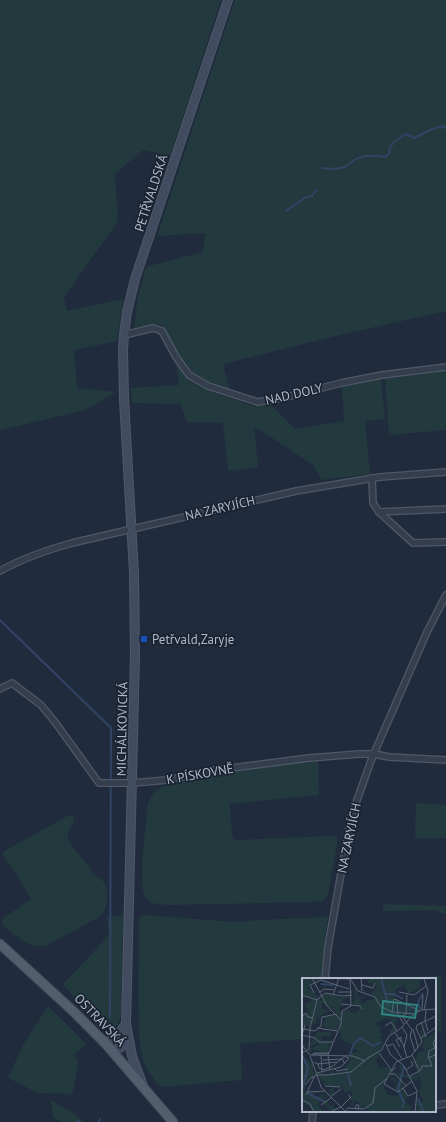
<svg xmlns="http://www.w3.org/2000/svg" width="446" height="1122" font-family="'PT Sans',sans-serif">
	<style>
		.green { fill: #223a3e }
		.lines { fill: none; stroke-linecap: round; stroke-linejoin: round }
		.stream { stroke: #314464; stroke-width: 2 }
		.street-casing { stroke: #505868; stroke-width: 8 }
		.secondary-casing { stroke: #505868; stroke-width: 10 }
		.primary-casing { stroke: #3e4756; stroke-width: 11 }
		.street { stroke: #343e4d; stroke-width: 5.5 }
		.secondary { stroke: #424c61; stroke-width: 8 }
		.primary { stroke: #525d6e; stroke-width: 9 }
		.transit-dot { fill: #1a4fb4; stroke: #1a2332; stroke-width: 1.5 }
		.labels { text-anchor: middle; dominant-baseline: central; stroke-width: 3.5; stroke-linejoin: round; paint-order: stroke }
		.street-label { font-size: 13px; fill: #b0b8c9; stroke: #1a2332 }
		.poi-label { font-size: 13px; fill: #b0b8c9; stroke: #1a2332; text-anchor: start }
		.inset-river { fill: none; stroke: #314464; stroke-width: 2 }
		.inset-road { fill: none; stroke: #5a6475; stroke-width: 1 }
		.view { fill: #2f8380; fill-opacity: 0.15; stroke: #2f8380; stroke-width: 2 }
		.inset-edge { fill: none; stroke: #b0b8c9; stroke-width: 2 }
	</style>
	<rect width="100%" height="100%" fill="#202c3d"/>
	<g class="green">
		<path d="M0,0H221L170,156L143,150L115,174L118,221L64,297L67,311L123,299L117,341L74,350L77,388L116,392L85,410L0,430Z"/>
		<path d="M235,0H446V311L335,336L223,364L230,391L214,385L195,376L181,359L161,324L134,328L138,297L146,267L203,252L205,233L157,236Z"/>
		<path d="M176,363L186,377L200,387L253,406L271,405L295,429L344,421L342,387L381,379L385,419L365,421L370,474L322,480L313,465L254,426L258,467L228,471L223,423L187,422L180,404L132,403L131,388L179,385Z"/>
		<path d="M446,371V430L389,435L385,379Z"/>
		<path d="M318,760L319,795L228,804L230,807L232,837L235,840L332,836L337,837V844L328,894C324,902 321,901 312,902L167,905L151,903L146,898L143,891L142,860L148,803L154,792L161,787L226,772Z"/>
		<path d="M416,803L446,805V838H424L417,839L415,837Z"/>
		<path d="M69,815L73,817L74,821L67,836C72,849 81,856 88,866C90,868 91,872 93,874C96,877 100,878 103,881C110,891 108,907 101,916L47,945C42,946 36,947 31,945C24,942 4,928 1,922L5,917L31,899L18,877L3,855V852Z"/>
		<path d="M383,904L446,906V914L441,913L439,914L438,910L383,911Z"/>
		<path d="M123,915L121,1015L118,1025L113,1028L104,1029L96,1024L63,984L90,956L109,934L107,917Z"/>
		<path d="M144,915L235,922L258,920L328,917L325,937L321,979H303V1039L243,1043L240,1044L242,1079L241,1080L161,1087C153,1079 145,1068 142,1056C139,1043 139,1030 139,1017C137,984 140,951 139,919Z"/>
		<path d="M441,976V1031L435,1032V979H410L415,977Z"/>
		<path d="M48,1006L86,1044C83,1049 79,1049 75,1054L78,1066L72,1094L37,1093L9,1078V1076L22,1047Z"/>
		<path d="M51,1100L76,1115L84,1122H62L53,1117Z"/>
	</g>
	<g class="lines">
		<g class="stream">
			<path d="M322,168C329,169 337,170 344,167C348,166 351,162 354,160C363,155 375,155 385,157L389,154C389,144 397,139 406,134L414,138L432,129L443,126L446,129"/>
			<path d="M286,211L306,197L312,196L316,190"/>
			<path d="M0,620L111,728L110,1017"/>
			<path d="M78,1121L79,1122"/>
			<path d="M99,1122L100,1119"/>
		</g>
		<g class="street-casing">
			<g id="street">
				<path d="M124,335L153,328L162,331L176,357L189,375L208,386L258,402L283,398L341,383L382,375L446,367"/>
				<path d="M372,478L373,503L379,512L413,543L446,542"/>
				<path d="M379,512L446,509"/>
				<path d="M0,571C23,558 47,550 72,543L296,491L380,477L446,472"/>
				<path d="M0,689L12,683L41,705L55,722L99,783H133L167,780L215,770L255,765L309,758L359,754H374L389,757L446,760"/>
				<path d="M325,979L328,947L351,817L372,758L427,632L446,595"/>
				<path d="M435,1105L446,1104"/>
				<path d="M312,1122L313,1111"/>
			</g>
		</g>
		<g class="secondary-casing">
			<g id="secondary">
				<path d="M105,1043L120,1032L126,1024"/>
				<path d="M111,1050L120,1048L128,1040"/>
				<path d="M143,1086L132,1056L126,1024L135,654L134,573L124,399L123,350L124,335L127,312L135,279L228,0"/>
			</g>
		</g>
		<g class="primary-casing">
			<path id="primary" d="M0,944L73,1011L105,1043L173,1122"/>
		</g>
		<use href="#street" class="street"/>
		<use href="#secondary" class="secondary"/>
		<use href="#primary" class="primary"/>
	</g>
	<rect class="transit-dot" x="140" y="635" width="8" height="8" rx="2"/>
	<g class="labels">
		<g class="street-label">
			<text transform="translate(151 193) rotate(-72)">PETŘVALDSKÁ</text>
			<text transform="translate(294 394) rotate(-13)">NAD DOLY</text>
			<text transform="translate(220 508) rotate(-13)">NA ZARYJÍCH</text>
			<text transform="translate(122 729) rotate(-89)">MICHÁLKOVICKÁ</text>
			<text transform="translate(200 774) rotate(-10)">K PÍSKOVNĚ</text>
			<text transform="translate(349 838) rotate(-78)">NA ZARYJÍCH</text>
			<text transform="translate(100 1020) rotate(46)">OSTRAVSKÁ</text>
		</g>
		<g class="poi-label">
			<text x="152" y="639">Petřvald,Zaryje</text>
		</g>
	</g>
	<g transform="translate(302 978)">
		<rect width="134" height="134" fill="#202c3d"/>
		<path d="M0,0H8L9,4L6,10L21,24L20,18L23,15L40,20L45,18H50L42,21L37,30L39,35L45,32L50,35L53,33V36L60,29L50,25L54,21L51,8L55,12V19H63L57,21L61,27L65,22L74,21L68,17L75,8L73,5H66L67,0H123L118,3L117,10L107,16L100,3V8L94,11L91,31L92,24L95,28L90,34L96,42L95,45L93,42L94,53L89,56L87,54L92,49L88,40L87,43L84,40L73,46L79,49L77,53L81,56L76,60H80L81,66L76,76L77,80L75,79L74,83L77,90L86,89L92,95H99L97,88L99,87L103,89L100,96L114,98L116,92L113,88L108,90L113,87L111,85L117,74H121L123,71L120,70L123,60H120L118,53L121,51L125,60L133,55L134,134L113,132L117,129L114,128L115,119L119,124L121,123L117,113L120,104L116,98L115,102L100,99V111L98,109L97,111L100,113L101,111L105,116L103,118L107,119L103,121L106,128H111L108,130L110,134H96L100,130L92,134H68L63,128L58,131V125L52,122V127H48L51,122H47L51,116L47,112L43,115L39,108L31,110L32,117L26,116L30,114L26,112L33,108L20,107L24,103H20L16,95L27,96L31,91L32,95L41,94L49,80L45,73L50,75L58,73L51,70V66L40,63L37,46L34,53L21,48L23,41L20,39L36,36L23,25H20V30L28,33L19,37L16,43V37L13,47L9,44L7,48L1,47L0,32L5,38L7,35L3,27L13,20L0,16ZM93,95L99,99L92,110L98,116L92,119L85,116L81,108L87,96L90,97L88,101L94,105L95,103L90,98ZM17,51L18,54H23V51L24,54H29V58H19L20,64H28L26,68L29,65L28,69L25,74L10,72L7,75V71L17,67V61V64L7,69L0,66L7,67ZM4,81L9,85L11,82V93L15,96L5,103L1,117L4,113L8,116L9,114H20L10,116L15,120L21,115L22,120L25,116L29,120L26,118L20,122H25L27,128L31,127V123L32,131L29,133L19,123L15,126L22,134H12L0,122L1,87L5,90L1,82Z" fill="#223a3e" fill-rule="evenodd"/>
		<path class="inset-river" d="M79,0L83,16H92L101,21M19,6L32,7M83,15L86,27M118,31L116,24L121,15M0,77L6,90L0,111M48,77L52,65L59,60L71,68L78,64M46,96L49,108M5,115L23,124M116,120L121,133M100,130L102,125L96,111L102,89"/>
		<path class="inset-road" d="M10,0L25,28L39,42M17,0L49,1M59,0L60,13M122,1L126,13L122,32M19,2L47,11M49,2L56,13L73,19L78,28L90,34L112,36M60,7L71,10L73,5M18,14L22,11L32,12M36,14H50M97,14L112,17L124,8M12,15L8,7L19,2M0,17L15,22M31,17L37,0M105,17L104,36L100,38L110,52L108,58L113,74M39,26L58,28L60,31M120,32L121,17M124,32L123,43L126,53M90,34L92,21L95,22M0,39L4,35L6,39L11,40M119,44L124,59M102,46L96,37L95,22L118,33M3,47L0,57L13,60L17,64H31M83,48L89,44L95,53M100,49L105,57L102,69M15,50L35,53M114,50L115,47L134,38M114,50L119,61M1,51L13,53L19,48L20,39L35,36M111,51L116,69M93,55L101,66L105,80M84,66L88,76L102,88L115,113L113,134M0,67L8,77M85,68L91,66L100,81M98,69L94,62L99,59V64M133,70L127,73L126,80L133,77L134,71L133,70L131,65L134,60M80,71L87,58L98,51L111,37L119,32L134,31M0,75L7,71L8,50L15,22L23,15L40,18L50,17M77,75L90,93L94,89M11,76H27M8,77L51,78L63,83M10,77L12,75H27M110,77L117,92M8,78L15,97M19,78L20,93M66,80L81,71M21,82L40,81L43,86M12,84L15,86L35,84M16,86L17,90L21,92L31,88L43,78M32,90L35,93L46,91M28,92L26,77L39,46L40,33L49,28L48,0M104,92L111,87L109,83M15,95L39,89L47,80L43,79M87,96H93L104,108M25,97H15L19,109L44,134M25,97L49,94L67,79M108,98L119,92L120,88H130L127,80M110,103L96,114L82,106L94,84L109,78L120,64L119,60L134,49M3,107L9,100L15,97M23,108L38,109M101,110L106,118L115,114M6,114L23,113M4,117L12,99M28,119L39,111M0,122L8,126L12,134M19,127L29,120M39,129L49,119L46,117M53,131L54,127H57L56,132M28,134L39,129M43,134L46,130L62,131L71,125L73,110L84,101"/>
		<path class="view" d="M81,23L115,27L113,40L80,36Z"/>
		<rect width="134" height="134" class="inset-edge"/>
	</g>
</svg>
